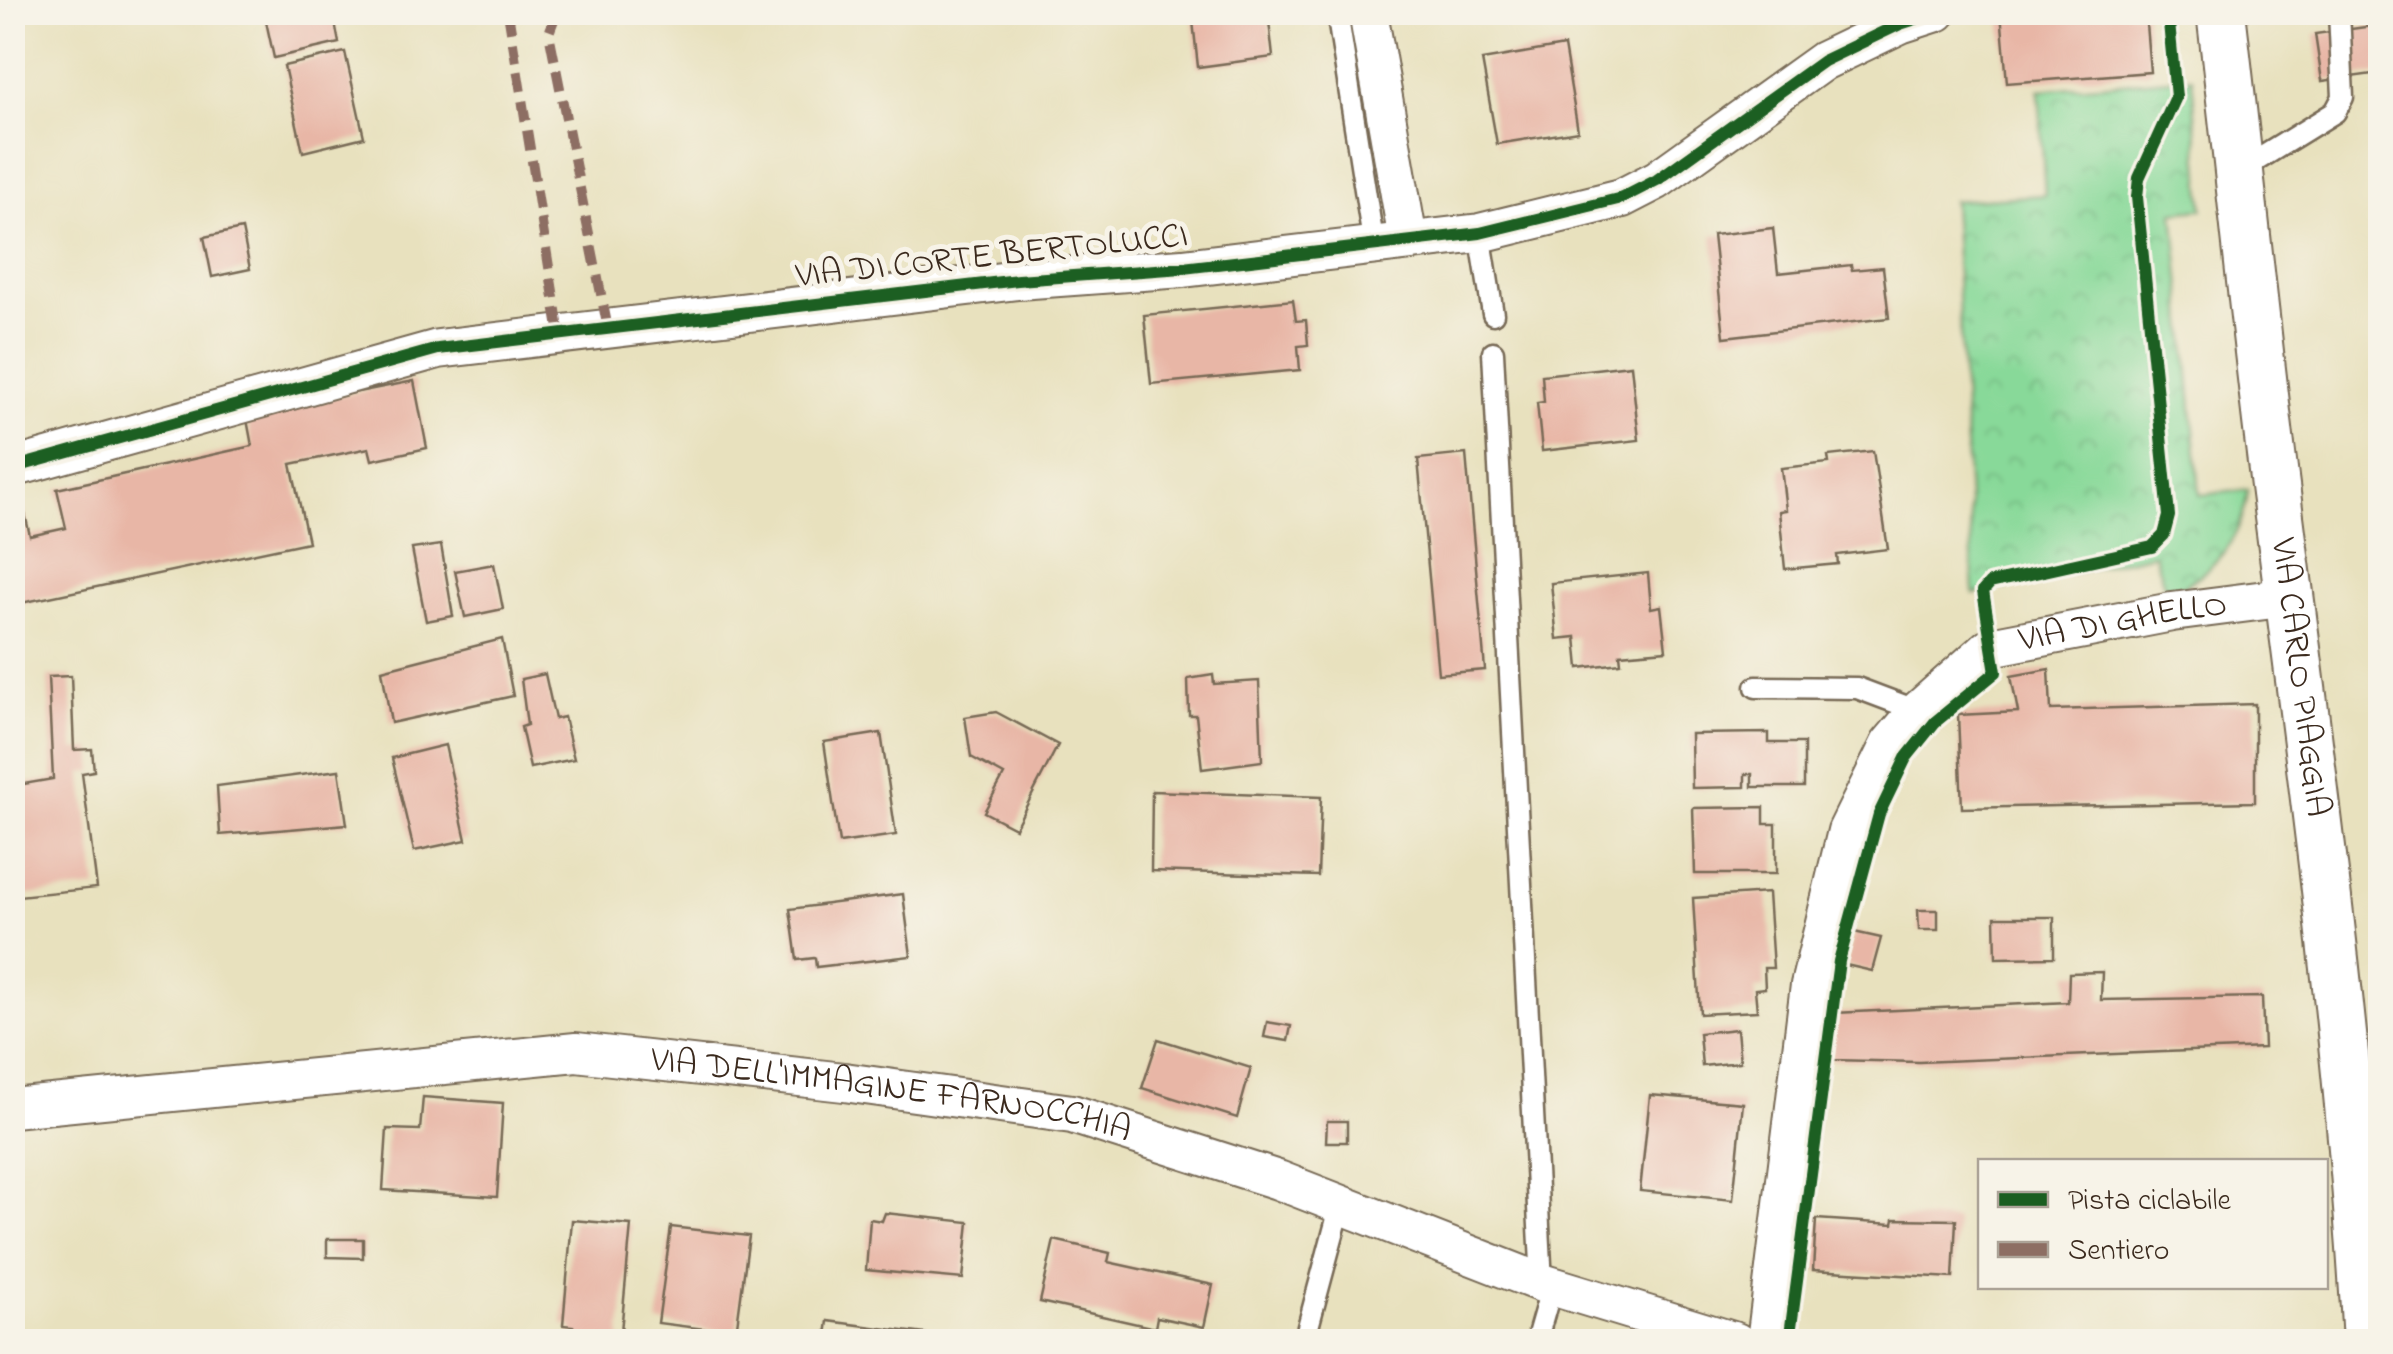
<svg xmlns="http://www.w3.org/2000/svg" width="2393" height="1354" font-family="'Indie Flower',sans-serif">
	<style>
		.park { fill: url(#park-crowns); stroke: #62825c; stroke-width: 2.5 }
		.building { fill: #e8b6a6 }
		.lines { fill: none; stroke-linecap: round; stroke-linejoin: round }
		.service-casing { stroke: #786a56; stroke-width: 25 }
		.minor-casing { stroke: #786a56; stroke-width: 42 }
		.tertiary-casing { stroke: #786a56; stroke-width: 52 }
		.service { stroke: #fff; stroke-width: 20 }
		.minor { stroke: #fff; stroke-width: 38 }
		.tertiary { stroke: #fff; stroke-width: 48 }
		.quiet { stroke: #8d6e63; stroke-width: 10; stroke-dasharray: 20 10; stroke-linecap: butt }
		.cycleway-casing { stroke: #f7f3e8; stroke-width: 19 }
		.cycleway { stroke: #1b5e20; stroke-width: 12 }
		.labels { text-anchor: middle; dominant-baseline: central; stroke-width: 10; stroke-linejoin: round; paint-order: stroke }
		.street-label { font-size: 35px; fill: #3b2a1e; stroke: #f7f3e8 }
	</style>
	<defs>
		<pattern id="park-crowns" width="20" height="18" patternUnits="userSpaceOnUse" patternTransform="scale(2.5)"><rect width="20" height="18" fill="#88d999"/><path d="M2 6a3 3 0 1 1 6 0M12 15a3 3 0 1 1 6 0" fill="none" stroke="#76ba83"/></pattern>
	</defs>
	<rect width="100%" height="100%" fill="#f7f3e8"/>
	<filter id="ink" filterUnits="userSpaceOnUse"><feTurbulence type="fractalNoise" baseFrequency=".01" numOctaves="2"/><feDisplacementMap in="SourceGraphic" scale="20" xChannelSelector="R" yChannelSelector="G"/><feConvolveMatrix kernelMatrix="1 2 1 2 8 2 1 2 1" color-interpolation-filters="sRGB"/></filter>
	<filter id="wash" filterUnits="userSpaceOnUse"><feTurbulence type="fractalNoise" baseFrequency=".0048" numOctaves="4" result="noise"/><feDisplacementMap in="SourceGraphic" scale="40" xChannelSelector="R" yChannelSelector="G"/><feGaussianBlur stdDeviation="2.25" result="paint"/><feColorMatrix in="noise" values="0 0 0 0 0 0 0 0 0 0 0 0 0 0 0 0 0 1.4 0 .05"/><feComposite in="paint" operator="in"/></filter>
	<g filter="url(#wash)">
		<rect width="100%" height="100%" fill="#e8e1be"/>
		<path class="park" d="M2192,77L2203,209L2174,212L2200,495L2248,490C2242,541 2213,574 2167,594L2154,554L1974,594L1953,201L2045,195L2039,90Z"/>
		<g id="blocks">
			<g class="building">
				<path d="M264,12H333L339,43L274,58Z"/>
				<path d="M1192,12H1268L1273,57L1198,67Z"/>
				<path d="M2001,12H2145L2150,72L2007,83Z"/>
				<path d="M2380,25V73L2322,81L2315,34Z"/>
				<path d="M1564,46L1578,131L1497,144L1482,60Z"/>
				<path d="M345,52L364,137L303,152L284,66Z"/>
				<path d="M1773,228L1778,273L1851,265L1852,270L1883,267L1889,318L1724,337L1713,235Z"/>
				<path d="M242,229L250,269L212,277L204,237Z"/>
				<path d="M1293,300L1296,321L1306,320L1308,345L1298,346L1300,370L1151,384L1144,315Z"/>
				<path d="M1631,365L1639,440L1542,451L1537,403L1544,402L1542,375Z"/>
				<path d="M414,381L427,448L372,460L369,448L291,464L308,542L12,605V498L21,496L30,536L66,528L57,489L252,446L246,414Z"/>
				<path d="M1873,451L1888,549L1837,555L1838,564L1785,569L1779,511L1786,510L1781,468L1829,463L1828,456Z"/>
				<path d="M1466,454L1485,670L1438,674L1418,459Z"/>
				<path d="M441,545L453,616L426,621L412,549Z"/>
				<path d="M494,564L503,609L465,617L455,571Z"/>
				<path d="M1648,573L1651,608L1661,606L1666,650L1620,654L1621,663L1579,668L1576,637L1557,639L1551,583Z"/>
				<path d="M502,639L513,696L391,723L382,670Z"/>
				<path d="M2049,669L2051,710L2255,704V802L1962,808L1958,715L2018,712L2011,676Z"/>
				<path d="M545,674L555,719L564,717L574,759L530,768L521,727L527,725L521,679Z"/>
				<path d="M1213,675L1214,684L1259,681L1262,761L1202,769L1196,715H1189L1188,679Z"/>
				<path d="M71,676L74,750L92,749L94,771L82,773L97,888L19,896L17,879L12,880V786L53,779L48,677Z"/>
				<path d="M996,712L1058,745L1015,828L984,812L1004,775L971,757L965,717Z"/>
				<path d="M881,733L896,835L839,843L824,742Z"/>
				<path d="M1769,733V743H1804V787H1752V774H1745V787L1692,788L1691,734Z"/>
				<path d="M445,745L466,840L414,851L392,758Z"/>
				<path d="M339,770L347,824L220,835L217,786Z"/>
				<path d="M1152,791L1321,797L1318,876L1151,871Z"/>
				<path d="M1764,807V824H1776V874H1695L1693,808Z"/>
				<path d="M1768,893L1773,968H1764L1765,988L1755,989L1757,1011L1700,1014L1693,898Z"/>
				<path d="M903,894L911,956L816,967L815,958L797,960L790,909Z"/>
				<path d="M1918,910H1938V930H1919Z"/>
				<path d="M1995,917H2054V957L1996,958Z"/>
				<path d="M1854,932L1881,938L1872,971L1846,965Z"/>
				<path d="M2102,972L2101,1000L2262,997L2264,1048L1919,1062L1831,1060L1835,1013L2068,1002L2069,973Z"/>
				<path d="M1267,1022L1291,1026L1288,1041L1264,1037Z"/>
				<path d="M1737,1029L1740,1062L1702,1066L1699,1033Z"/>
				<path d="M1158,1039L1251,1068L1237,1118L1142,1088Z"/>
				<path d="M1650,1095L1743,1103L1733,1200L1640,1191Z"/>
				<path d="M423,1097L503,1103L497,1197L383,1190L387,1129L420,1130Z"/>
				<path d="M1327,1121H1347V1142H1326Z"/>
				<path d="M885,1213L969,1222L963,1279L866,1270L870,1219L882,1221Z"/>
				<path d="M1816,1219L1893,1224L1894,1219L1956,1220L1953,1278L1813,1270Z"/>
				<path d="M572,1220L631,1225L620,1342H572L573,1326L563,1325Z"/>
				<path d="M671,1227L749,1236L736,1333L658,1323Z"/>
				<path d="M327,1239H363V1258L327,1257Z"/>
				<path d="M1054,1240L1110,1253L1108,1262L1213,1285L1204,1327L1157,1317L1155,1328L1040,1302Z"/>
				<path d="M828,1321L964,1339V1342H825Z"/>
			</g>
		</g>
	</g>
	<g filter="url(#ink)">
		<use href="#blocks" fill-opacity="0" stroke="#786a56" stroke-width="2.5"/>
		<g class="lines">
			<g class="service-casing">
				<g id="service">
					<path d="M1337,12L1374,247"/>
					<path d="M2241,170L2335,112L2343,97L2339,12"/>
					<path d="M1480,233L1493,314"/>
					<path d="M1493,352L1542,1283"/>
					<path d="M1756,687L1857,688L1918,711"/>
					<path d="M1304,1342L1341,1204"/>
					<path d="M1536,1342L1552,1286"/>
				</g>
			</g>
			<g class="minor-casing">
				<g id="minor">
					<path d="M1368,12L1408,240"/>
					<path d="M12,468L438,349L1018,280L1183,268L1480,233L1622,198L1657,180L1823,61L1900,24L1937,12"/>
					<path id="s1" d="M12,1108L576,1052L844,1082L1072,1114L1278,1180L1542,1283L1736,1342"/>
					<path id="s2" d="M1766,1342L1810,985L1847,831L1890,744L1918,711L1990,647L2172,612L2289,597"/>
				</g>
			</g>
			<g class="tertiary-casing">
				<g id="tertiary">
					<path id="s3" d="M2221,12C2239,165 2254,318 2273,470C2310,760 2351,1050 2367,1342"/>
				</g>
			</g>
			<use href="#service" class="service"/>
			<use href="#minor" class="minor"/>
			<use href="#tertiary" class="tertiary"/>
			<g class="quiet">
				<path d="M508,12L560,335"/>
				<path d="M557,12L549,33L608,329"/>
			</g>
			<g class="cycleway-casing">
				<g id="cycleway">
					<path d="M12,468L438,349L1018,280L1183,268L1480,233L1622,198L1657,180L1823,61L1900,24L1937,12"/>
					<path d="M1789,1342L1839,961L1879,814L1906,758L1935,722L1996,672L1983,591L1990,583L2152,547L2164,535L2169,516L2137,197L2139,178L2176,97L2168,12"/>
				</g>
			</g>
			<use href="#cycleway" class="cycleway"/>
		</g>
	</g>
	<g class="labels">
		<g class="street-label">
			<text transform="translate(992 257) rotate(-6)">VIA DI CORTE BERTOLUCCI</text>
			<text stroke="none"><textPath href="#s2" startOffset="890">VIA DI GHELLO</textPath></text>
			<text stroke="none"><textPath href="#s3" startOffset="670">VIA CARLO PIAGGIA</textPath></text>
			<text stroke="none"><textPath href="#s1" startOffset="885">VIA DELL'IMMAGINE FARNOCCHIA</textPath></text>
		</g>
	</g>
	<rect width="2393" height="1354" fill="none" stroke="#f7f3e8" stroke-width="50"/>
	<rect x="1978" y="1159" width="350" height="130" fill="#f7f3e8" stroke="#aca397" stroke-width="2.5"/>
	<rect x="1998" y="1192" width="50" height="15" fill="#1b5e20" stroke="#aca397" stroke-width="2.5"/>
	<text x="2068" y="1209" font-size="30" fill="#3b2a1e">Pista ciclabile</text>
	<rect x="1998" y="1242" width="50" height="15" fill="#8d6e63" stroke="#aca397" stroke-width="2.5"/>
	<text x="2068" y="1259" font-size="30" fill="#3b2a1e">Sentiero</text>
</svg>
